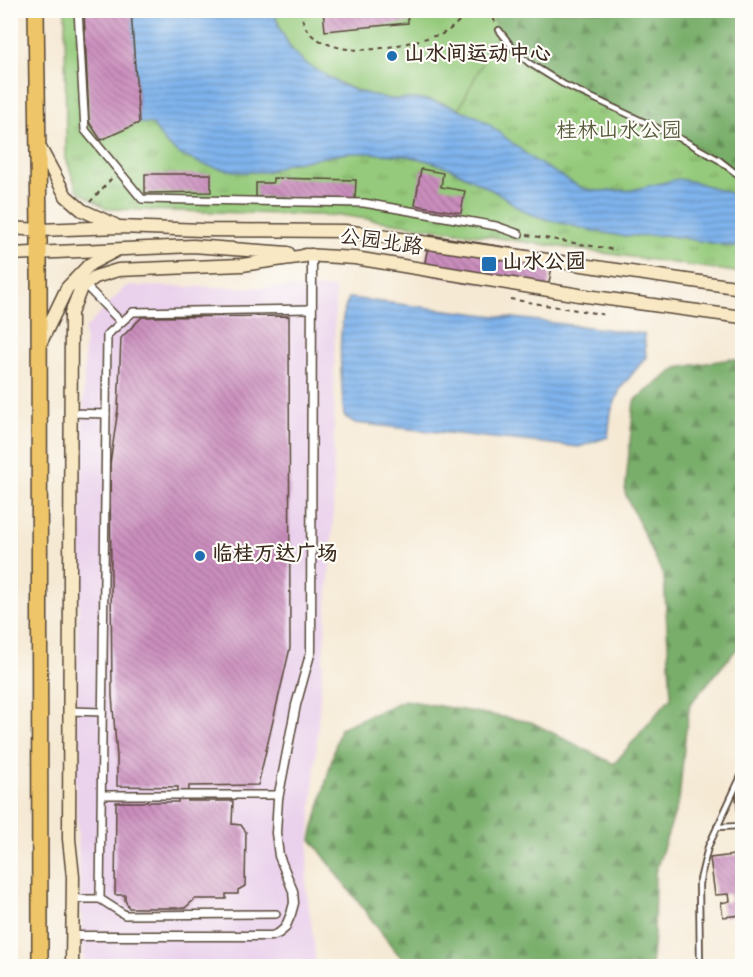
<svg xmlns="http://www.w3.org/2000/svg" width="753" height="977" font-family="Dekko,'LXGW WenKai TC',sans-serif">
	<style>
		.built { fill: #ead1ec }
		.grass { fill: url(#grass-tufts); stroke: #687a4c; stroke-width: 1.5 }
		.forest { fill: url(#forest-firs); stroke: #5a6c44; stroke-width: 1.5 }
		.pitch { fill: #95ca7b; stroke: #687a4c; stroke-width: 1.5 }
		.water { fill: url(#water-rules); stroke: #5d6e85; stroke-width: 1.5 }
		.building { fill: url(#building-back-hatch) }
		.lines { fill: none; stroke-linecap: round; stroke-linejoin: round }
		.service-casing { stroke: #574739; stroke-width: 8 }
		.pedestrian-casing { stroke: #574739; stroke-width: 10 }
		.minor-casing { stroke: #574739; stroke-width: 11 }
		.secondary-casing { stroke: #574739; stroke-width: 15 }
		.trunk-casing { stroke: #574739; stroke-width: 18 }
		.path { stroke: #574739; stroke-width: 2; stroke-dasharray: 4.5 4.5; stroke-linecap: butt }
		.service { stroke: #fff; stroke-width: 4.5 }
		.pedestrian { stroke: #fff; stroke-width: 7 }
		.minor { stroke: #fff; stroke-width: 8 }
		.secondary { stroke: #f8e8c3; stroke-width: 12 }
		.trunk { stroke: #eec569; stroke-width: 15 }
		.poi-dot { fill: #1f6fb2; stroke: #fdfcf7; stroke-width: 2 }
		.labels { text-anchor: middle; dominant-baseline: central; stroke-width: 4.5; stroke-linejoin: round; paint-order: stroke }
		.poi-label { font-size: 21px; font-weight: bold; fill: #3b2a1e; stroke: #fdfcf7; text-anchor: start }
		.park-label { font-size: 21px; fill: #565a3a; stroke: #fdfcf7 }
		.street-label { font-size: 21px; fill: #3b2a1e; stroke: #fdfcf7 }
	</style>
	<defs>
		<pattern id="grass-tufts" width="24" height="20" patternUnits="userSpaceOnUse" patternTransform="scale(1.5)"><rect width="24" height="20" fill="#95ca7b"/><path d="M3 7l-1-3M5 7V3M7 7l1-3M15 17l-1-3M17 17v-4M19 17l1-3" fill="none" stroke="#7ba464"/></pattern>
		<pattern id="forest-firs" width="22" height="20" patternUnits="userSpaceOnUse" patternTransform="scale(1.5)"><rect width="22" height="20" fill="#78ae6b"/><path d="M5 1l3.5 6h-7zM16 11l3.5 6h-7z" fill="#648e57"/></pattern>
		<pattern id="water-rules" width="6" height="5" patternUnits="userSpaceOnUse" patternTransform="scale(1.5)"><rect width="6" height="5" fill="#7fb3ec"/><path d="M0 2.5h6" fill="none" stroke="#6992bf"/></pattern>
		<pattern id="building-back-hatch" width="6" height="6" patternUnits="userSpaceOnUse" patternTransform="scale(1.5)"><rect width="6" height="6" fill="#cb8ebe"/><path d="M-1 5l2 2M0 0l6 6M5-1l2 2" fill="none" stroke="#a6749a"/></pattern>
	</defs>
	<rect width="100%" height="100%" fill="#fdfcf7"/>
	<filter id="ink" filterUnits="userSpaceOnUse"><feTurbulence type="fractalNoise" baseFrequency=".0167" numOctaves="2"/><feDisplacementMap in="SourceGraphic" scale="12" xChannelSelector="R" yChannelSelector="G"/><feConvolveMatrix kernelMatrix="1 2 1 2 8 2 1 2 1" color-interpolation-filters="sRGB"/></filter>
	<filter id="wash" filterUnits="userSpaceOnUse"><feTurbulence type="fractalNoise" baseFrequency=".008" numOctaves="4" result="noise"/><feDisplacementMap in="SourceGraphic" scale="24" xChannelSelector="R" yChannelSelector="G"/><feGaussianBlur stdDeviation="1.35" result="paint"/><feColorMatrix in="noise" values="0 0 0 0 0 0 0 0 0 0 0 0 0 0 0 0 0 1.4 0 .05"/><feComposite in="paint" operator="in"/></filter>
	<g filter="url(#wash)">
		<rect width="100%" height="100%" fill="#f5e9d4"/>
		<path class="built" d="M126,286L335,288L333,525L306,887L314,941L316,966H84L75,778L85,329Z"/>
		<path class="grass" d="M65,11H742V273L346,216L107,209L77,190L66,158Z"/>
		<g class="forest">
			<path d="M489,11H742V178L719,160L683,140L563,84L516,52L499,30Z"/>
			<path d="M730,359L742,361V643L690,704L685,738L679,800L655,873L654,936L651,966H409L393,948L311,839L340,728L405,700L531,722L614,764L671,697L664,577L625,493L634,401L677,368Z"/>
		</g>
		<path class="pitch" d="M274,11H489L499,30L459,109C447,104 432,100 419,99C410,99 400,100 391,99C363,97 307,72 291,48C283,37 278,23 274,11Z"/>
		<g class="water">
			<path d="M131,11H274L279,27L291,49L305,63L340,84L356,91L390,99H420L436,102L451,106L476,116L490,125L535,161L582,188L595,191L632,190L678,179L695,182L724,191L742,198V248L665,235L621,236L589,230L557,222L532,215L520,209L501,195L450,168L425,160L407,156L368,153H348L286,164L267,172H241L222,169L202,164L181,155L166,144L152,124L139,123Z"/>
			<path d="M349,298L644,334L646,357L620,389L611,412L608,437L579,447L355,423L344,416C342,384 335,326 349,298Z"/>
		</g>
		<g id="blocks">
			<g class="building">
				<path d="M84,10H131L139,123L101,140L89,122Z"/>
				<path d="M323,10H407L408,23L325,31Z"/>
				<path d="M421,169L443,173L441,187L465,191L461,213L415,205Z"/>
				<path d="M145,174H211V192L145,193Z"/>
				<path d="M273,178L356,180L355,199L256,197V183H273Z"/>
				<path d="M430,235L554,255L547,294L423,273Z"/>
				<path d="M289,316L290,648L258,785L189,786L188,801H233L232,824L241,825L246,832L245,886L238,890V894H226V899H195L185,908H129L125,900V895H115L116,802H178V787L117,786V757L112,696L110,464L118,409L121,338L142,317Z"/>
				<path d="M736,796H742V818H738Z"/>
				<path d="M742,854V915L723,917L721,903L730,901L729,894L715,895L710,858Z"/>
			</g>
		</g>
	</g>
	<g filter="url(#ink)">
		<use href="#blocks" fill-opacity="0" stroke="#574739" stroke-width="1.5"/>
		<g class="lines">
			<g class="service-casing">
				<g id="service">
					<path d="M499,30L516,52L529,63L563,84L683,140L719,160L742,178"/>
					<path d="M717,827L742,826"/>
					<path d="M700,966L699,884L708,847L742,774"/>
				</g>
			</g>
			<g class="pedestrian-casing">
				<g id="pedestrian">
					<path d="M78,10L85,130L142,199L364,203L496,226L519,234"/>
					<path d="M85,285L121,322"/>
					<path d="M71,413L106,414"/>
					<path d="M70,711L102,712"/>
					<path d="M102,795H279"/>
					<path d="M73,899H100"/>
					<path d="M276,914L125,915L100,899L107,335L133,312L312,309"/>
				</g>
			</g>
			<g class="minor-casing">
				<path id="minor" d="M73,936H272L279,933L285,928L291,914L294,903L293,891L279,856L276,833L278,799L296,705L311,651L312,255"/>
			</g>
			<g class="secondary-casing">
				<g id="secondary">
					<path d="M39,146L66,196L82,210L115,225"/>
					<path d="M10,228L39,230L119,227L203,230L345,231L742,288"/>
					<path d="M10,254L193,246L288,253"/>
					<path d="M305,255L355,258L579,295L742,317"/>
					<path d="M40,344L67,288L90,264L115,251"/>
					<path d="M72,966L73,877L69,839L71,313L81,288L95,277L118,270L242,265L312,255"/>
				</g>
			</g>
			<g class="trunk-casing">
				<path id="trunk" d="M36,10L39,230L40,966"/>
			</g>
			<g class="path">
				<path d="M300,10C302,16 303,23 306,28C310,36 320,41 328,44C362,58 407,43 442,34L448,31L472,10"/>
				<path d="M489,10L496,24"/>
				<path d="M90,202L113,177"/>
				<path d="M527,235L616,250"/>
				<path d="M510,299L606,315"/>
			</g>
			<use href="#service" class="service"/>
			<use href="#pedestrian" class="pedestrian"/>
			<use href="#minor" class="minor"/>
			<use href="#secondary" class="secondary"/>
			<use href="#trunk" class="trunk"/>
		</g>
	</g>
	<g class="poi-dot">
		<circle cx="392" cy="56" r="6"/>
		<rect x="481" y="256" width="16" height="16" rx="3"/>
		<circle cx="200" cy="556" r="6"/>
	</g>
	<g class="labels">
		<g class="poi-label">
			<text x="404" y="56">山水间运动中心</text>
			<text x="502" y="264">山水公园</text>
			<text x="212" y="556">临桂万达广场</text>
		</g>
		<g class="park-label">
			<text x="619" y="133">桂林山水公园</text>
		</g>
		<g class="street-label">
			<text transform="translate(381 244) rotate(8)">公园北路</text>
		</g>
	</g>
	<rect width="753" height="977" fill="none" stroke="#fdfcf7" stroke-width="36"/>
</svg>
